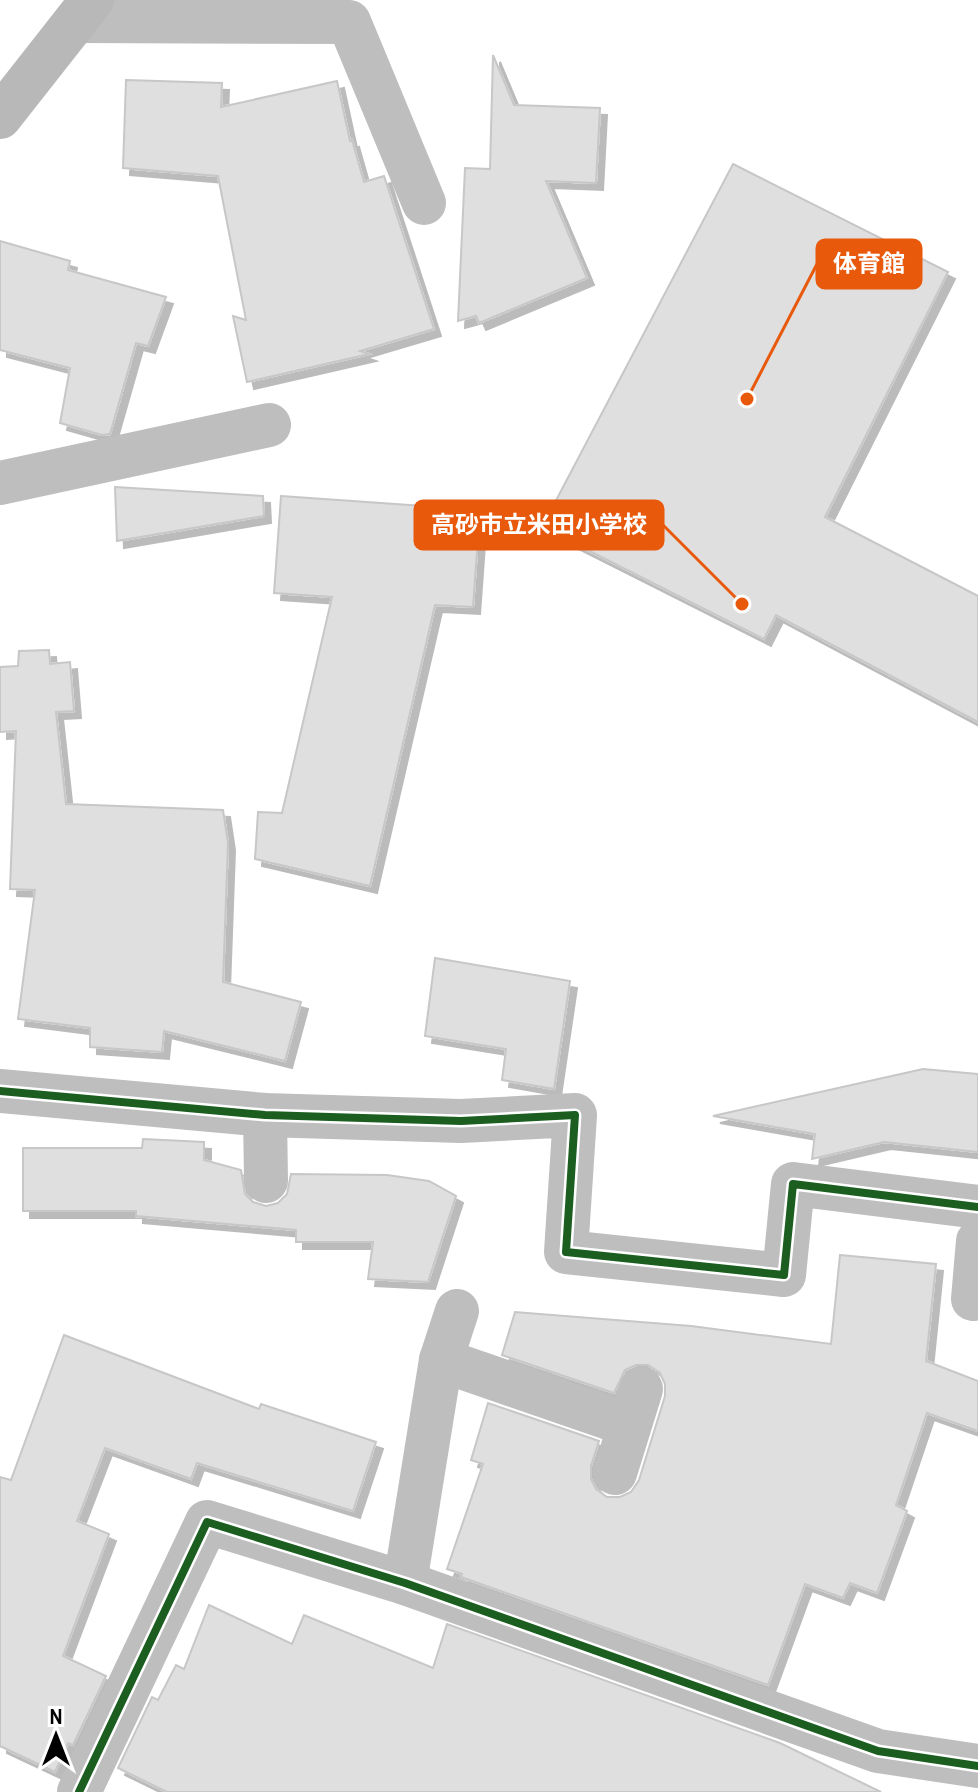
<svg xmlns="http://www.w3.org/2000/svg" width="978" height="1792" font-family="'Archivo Narrow','Noto Sans JP',sans-serif">
	<style>
		.building { fill: #dfdfdf; stroke: #c7c7c7; stroke-width: 2; filter: url(#shadow) }
		.lines { fill: none; stroke-linecap: round; stroke-linejoin: round }
		.street { stroke: #bebebe; stroke-width: 44 }
		.secondary { stroke: #b8b8b8; stroke-width: 44 }
		.cycleway-casing { stroke: #fff; stroke-width: 13 }
		.cycleway { stroke: #1b5e20; stroke-width: 8 }
		.leader { fill: none; stroke: #e8590c; stroke-width: 3 }
		.callout-dot { fill: #e8590c; stroke: #fff; stroke-width: 3 }
		.callout { fill: #e8590c; stroke: #e8590c; stroke-width: 3 }
		.callout-label { font-size: 24px; text-anchor: middle; font-weight: bold; fill: #fff }
	</style>
	<defs>
		<filter id="shadow"><feDropShadow dx="7" dy="7" stdDeviation="0" flood-color="#0004"/></filter>
	</defs>
	<rect width="100%" height="100%" fill="#fff"/>
	<g class="building">
		<path d="M493,55L514,105L600,108L596,183L546,181L587,278L479,323L476,316L458,321L465,168L490,169Z"/>
		<path d="M126,80L222,83L221,107L337,81L350,141L352,140L364,182L384,176L434,329L360,351L369,354L247,382L233,316L246,320L218,176L123,168Z"/>
		<path d="M733,164L948,272L825,517L978,596V722L776,615L764,639L542,527Z"/>
		<path d="M0,241L70,261L68,270L166,297L148,346L136,343L110,434L102,435L60,423L70,368L0,350Z"/>
		<path d="M115,487L263,496L264,516L117,541Z"/>
		<path d="M281,496L480,510L473,607L435,605L370,886L255,859L258,812L282,813L332,597L274,593Z"/>
		<path d="M49,650L50,664L70,662L74,711L56,712L66,804L223,810L228,843L223,982L301,1002L285,1061L164,1031L162,1052L90,1047V1028L18,1019L35,890L10,889L16,731L0,732V667L18,666L19,651Z"/>
		<path d="M435,958L570,981L554,1089L502,1080L506,1049L425,1036Z"/>
		<path d="M923,1069L978,1074V1152L884,1142L812,1159L815,1134L713,1116Z"/>
		<path d="M143,1139L204,1142V1160L241,1170L245,1194L253,1202L266,1206L278,1203L287,1194L291,1174L387,1175L429,1181L456,1196L428,1282L368,1279L373,1242H296V1230L136,1216V1211H23V1148H142Z"/>
		<path d="M840,1255L936,1264L926,1361L978,1381V1431L927,1413L896,1505L907,1511L877,1593L850,1583L843,1598L805,1584L768,1685L461,1577L462,1574L447,1569L483,1464L471,1460L488,1403L599,1441L591,1466V1479L596,1489L607,1497H620L631,1492L639,1480L665,1396V1384L660,1373L648,1365H636L625,1370L614,1393L502,1355L515,1312L691,1326L831,1344Z"/>
		<path d="M64,1335L259,1409L261,1404L376,1442L353,1511L197,1463L191,1479L105,1448L77,1521L109,1534L63,1656L106,1676L73,1745L68,1743L55,1772L0,1746V1477L11,1480Z"/>
		<path d="M209,1605L292,1644L304,1615L433,1668L447,1624L780,1743L881,1792H167L118,1768L152,1697L158,1700L176,1665L184,1669Z"/>
	</g>
	<g class="lines">
		<g class="street">
			<path d="M76,21L349,22L424,203"/>
			<path d="M0,483L269,425"/>
			<path d="M0,1091L265,1115L461,1121L575,1115L566,1252L784,1275L793,1184L978,1207"/>
			<path d="M265,1115L266,1181"/>
			<path d="M973,1299L978,1241"/>
			<path d="M441,1360L629,1425"/>
			<path d="M615,1473L641,1389"/>
			<path d="M405,1583L441,1360L457,1311"/>
			<path d="M79,1792L207,1522L405,1583L878,1751L978,1766"/>
		</g>
		<path class="secondary" d="M0,117L92,0"/>
		<g class="cycleway-casing">
			<g id="cycleway">
				<path d="M0,1091L265,1115L461,1121L575,1115L566,1252L784,1275L793,1184L978,1207"/>
				<path d="M79,1792L207,1522L405,1583L878,1751L978,1766"/>
			</g>
		</g>
		<use href="#cycleway" class="cycleway"/>
	</g>
	<path class="leader" d="M747 399L817 264M742 604L663 525"/>
	<g class="callout-dot">
		<circle cx="747" cy="399" r="8"/>
		<circle cx="742" cy="604" r="8"/>
	</g>
	<g class="callout">
		<rect x="817" y="240" width="104" height="48" rx="8"/>
		<rect x="415" y="501" width="248" height="48" rx="8"/>
	</g>
	<g class="callout-label">
		<text x="869" y="272">体育館</text>
		<text x="539" y="533">高砂市立米田小学校</text>
	</g>
	<g transform="translate(56 1736)" stroke="#ffffff" stroke-width="6" paint-order="stroke">
	<path d="M0-6L14 30L0 20L-14 30Z" fill="#000000"/>
	<text y="-12" font-size="22" font-weight="bold" text-anchor="middle" fill="#000000">N</text>
	</g>
</svg>
